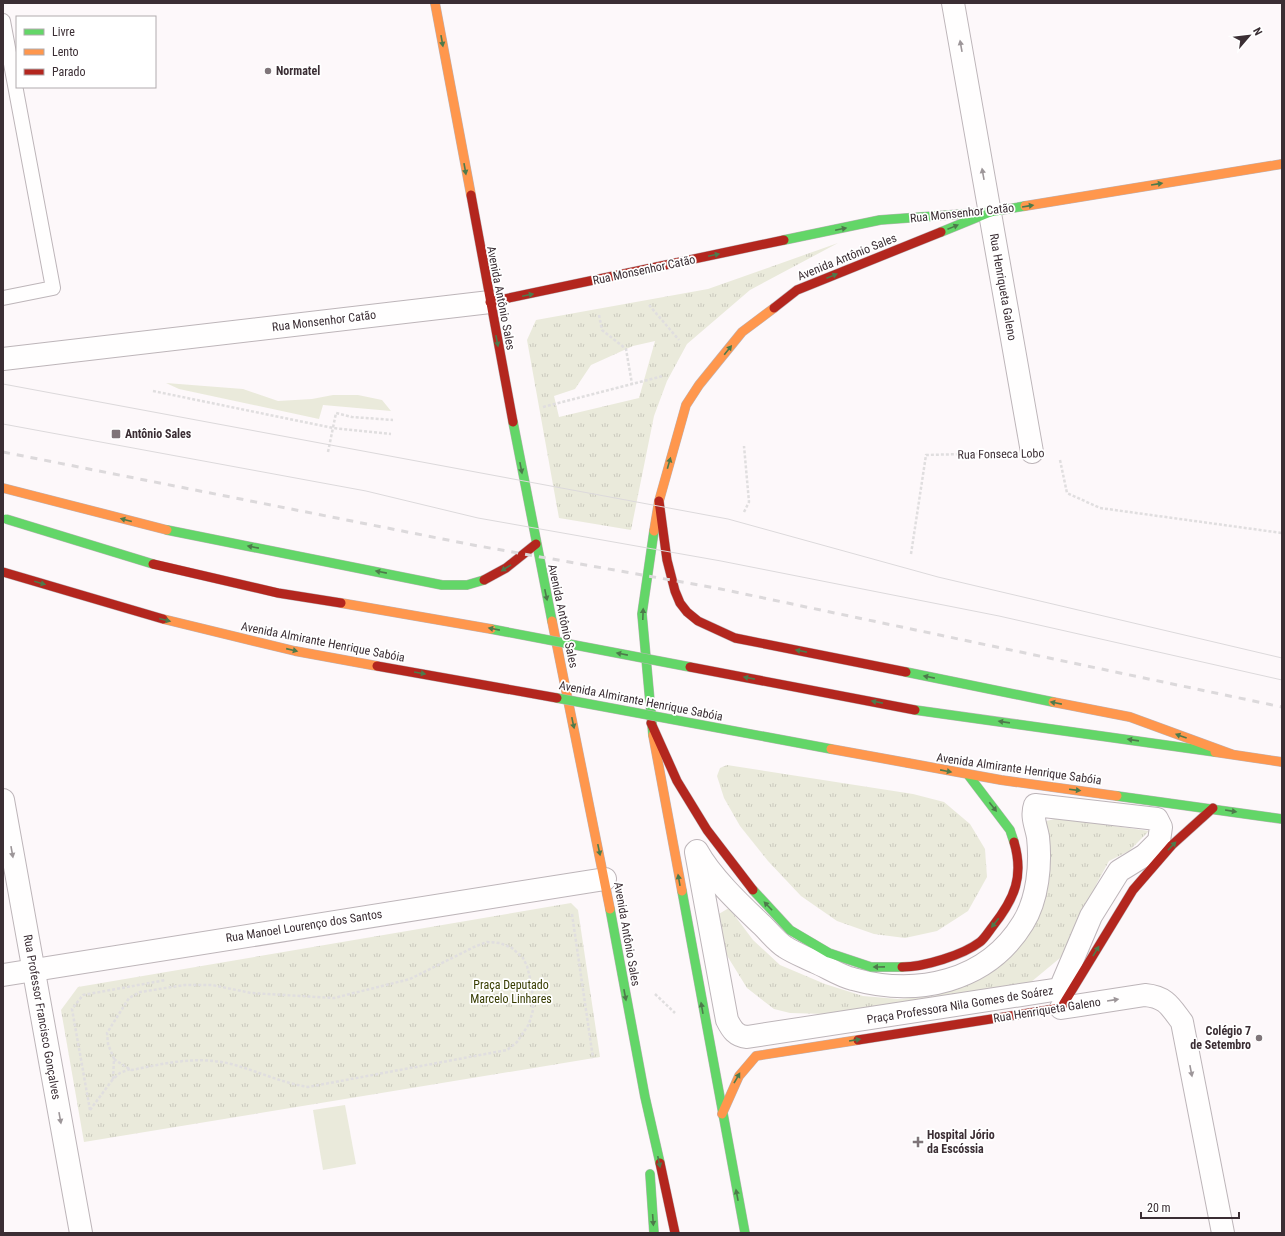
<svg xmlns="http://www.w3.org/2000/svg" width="1285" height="1236" font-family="'Roboto Condensed',sans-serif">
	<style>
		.grass { fill: url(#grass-tufts); fill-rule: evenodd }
		.garden { fill: #eaeadb }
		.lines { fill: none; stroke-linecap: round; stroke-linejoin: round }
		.lane-casing { stroke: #bdb5b9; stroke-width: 16 }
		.street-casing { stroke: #bdb5b9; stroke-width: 24 }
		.fast-casing { stroke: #bdb5b9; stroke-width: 10 }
		.slow-casing { stroke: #bdb5b9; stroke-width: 10 }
		.jam-casing { stroke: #bdb5b9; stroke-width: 10 }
		.path { stroke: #e0dedf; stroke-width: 2.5; stroke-dasharray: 3 2; stroke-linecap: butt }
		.lane { stroke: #fffefe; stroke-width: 14 }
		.street { stroke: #fffefe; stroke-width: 22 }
		.fast { stroke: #63d668; stroke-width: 9 }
		.slow { stroke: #ff974d; stroke-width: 9 }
		.jam { stroke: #b3261e; stroke-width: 9 }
		.tram { stroke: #dcd9db; stroke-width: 1 }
		.rail { stroke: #dcd9db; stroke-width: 3; stroke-dasharray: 7 7; stroke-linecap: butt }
		.fast-bridge-casing { stroke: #bdb5b9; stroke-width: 10; stroke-linecap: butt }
		.slow-bridge-casing { stroke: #bdb5b9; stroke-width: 10; stroke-linecap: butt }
		.jam-bridge-casing { stroke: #bdb5b9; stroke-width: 10; stroke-linecap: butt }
		.fast-bridge { stroke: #63d668; stroke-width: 9 }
		.slow-bridge { stroke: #ff974d; stroke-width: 9 }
		.jam-bridge { stroke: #b3261e; stroke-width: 9 }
		.oneway { fill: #4d7a4b }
		.oneway2 { fill: #9d9699 }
		.poi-dot { fill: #7f7579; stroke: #fff; stroke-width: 1.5 }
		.labels { text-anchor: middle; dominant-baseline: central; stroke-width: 3.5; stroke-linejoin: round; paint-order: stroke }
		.poi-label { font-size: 12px; font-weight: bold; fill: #3b2e34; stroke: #fff; text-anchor: start }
		.street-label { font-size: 12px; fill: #3b2e34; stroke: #fff }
		.park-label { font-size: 12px; fill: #373c00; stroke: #fff }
	</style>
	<defs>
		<pattern id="grass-tufts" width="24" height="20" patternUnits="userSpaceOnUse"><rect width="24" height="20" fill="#eaeadb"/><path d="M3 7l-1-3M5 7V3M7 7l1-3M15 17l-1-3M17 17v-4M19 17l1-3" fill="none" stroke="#cac9bd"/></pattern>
	</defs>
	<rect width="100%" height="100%" fill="#fdf8fa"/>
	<g class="grass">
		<path d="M838,243L750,290L687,344L667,381L654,416L631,530L559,518L527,340L536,320L708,289ZM655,341L639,398L559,417L554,396L575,389L591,365L633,346Z"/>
		<path d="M727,765L913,794L944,802L970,824L985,849L987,877L968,911L937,931L905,938L874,934L837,921L801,896L768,861L740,826L724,798L717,776L720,768Z"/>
		<path d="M1059,818L1149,831L1129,851L1109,861L1097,883L1080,922L1060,958L1025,987L825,1014L790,1013L774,1009L747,988L726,954L717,915L729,908L753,940L780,965L825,984L863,996L898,999L934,996L979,979L1002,963L1047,847L1046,821Z"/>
		<path d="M571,903L578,910L600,1057L84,1142L61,1010L78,987Z"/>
	</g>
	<g class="garden">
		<path d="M166,383L243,389L278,401L312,399L333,395H358L382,400L391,411L323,405L319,419L179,389Z"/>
		<path d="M345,1105L356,1164L323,1170L313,1110Z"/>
	</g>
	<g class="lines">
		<g class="lane-casing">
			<path id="lane" d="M3,21L53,288L3,298"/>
		</g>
		<g class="street-casing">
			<g id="street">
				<path d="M953,3L1032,452"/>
				<path d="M3,359L490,302"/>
				<path d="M3,800L81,1233"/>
				<path d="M1035,805L1157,819L1161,827L1159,841L1145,855L1119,871L1091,916L1060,989L747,1037C736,1036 732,1030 727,1020L696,852L697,851C711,877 742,906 763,926C770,933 777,942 785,947C794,953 805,957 815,962C827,967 840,976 853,979C917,997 987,982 1023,923C1038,899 1041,864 1038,837C1036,826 1031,816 1035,805Z"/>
				<path d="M3,975L605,879"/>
				<path d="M1061,1008L1145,995C1166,997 1170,1006 1182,1022L1223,1233"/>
			</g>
		</g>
		<g class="fast-casing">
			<g id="fast">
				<path d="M941,232L990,212"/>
				<path d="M784,240L880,220L990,212L1025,206"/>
				<path d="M513,422L552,621"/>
				<path d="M167,530L442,585H467L484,580"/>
				<path d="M906,672L1053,702"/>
				<path d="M915,710L1215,752"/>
				<path d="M653,735L642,614L654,531"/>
				<path d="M969,776L1010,830L1014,842"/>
				<path d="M1117,796L1282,819"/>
				<path d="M753,890L790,930L829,953L871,967H902"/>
				<path d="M682,891L745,1233"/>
				<path d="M610,909L645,1097L660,1163"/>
				<path d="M650,1174L654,1233"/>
			</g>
		</g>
		<g class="slow-casing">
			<g id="slow">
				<path d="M435,3L471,195"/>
				<path d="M1025,206L1282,164"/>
				<path d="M3,488L167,530"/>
				<path d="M654,531L659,501L686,405L699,385L742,332L774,308"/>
				<path d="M552,621L610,909"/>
				<path d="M1053,702L1130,717L1231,754"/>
				<path d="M653,735L682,891"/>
				<path d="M1215,752L1282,762"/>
				<path d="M908,763L1001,780L1117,796"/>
				<path d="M722,1114L739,1076L756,1056L858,1040"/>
			</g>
		</g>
		<g class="jam-casing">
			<g id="jam">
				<path d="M471,195L513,422"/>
				<path d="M490,302L784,240"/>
				<path d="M774,308L797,290L941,232"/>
				<path d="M659,501L667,560L675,591L680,603L687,612L698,621L735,638L906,672"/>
				<path d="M484,580L506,568L536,544"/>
				<path d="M651,723L677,781L707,830L753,890"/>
				<path d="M902,967C924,967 963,955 980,942C985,938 989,931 993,926C1015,898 1024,876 1014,842"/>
				<path d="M1061,1008L1133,890L1172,845L1213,808"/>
				<path d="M858,1040L1061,1008"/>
				<path d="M660,1163L675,1233"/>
			</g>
		</g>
		<g class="path">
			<path d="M649,305L679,340"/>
			<path d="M599,315L602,330L626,349L632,384"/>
			<path d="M153,391L333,428L391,434"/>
			<path d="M543,407L663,376"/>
			<path d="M328,452L336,413L352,417L393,420"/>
			<path d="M1060,460L1067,493L1100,508L1282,533"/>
			<path d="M744,512L749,502L744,446"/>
			<path d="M911,554L926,455L1004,453"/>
			<path d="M572,914L593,1058"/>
			<path d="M655,994L675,1013"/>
			<path d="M114,1059C120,1063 125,1067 132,1070C166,1063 199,1055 235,1065C259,1072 283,1083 308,1087L507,1050L517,1042L529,1024L533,1010L532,986L527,966L523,958L512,948L500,943L487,942L474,947L410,979L334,998L251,993L212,985H185L140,992L129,998L107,1033L108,1044L114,1059L113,1079L120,1073L130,1069"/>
			<path d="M90,1110L72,1009L83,995L166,980"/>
			<path d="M90,1110L113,1079"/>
		</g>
		<use href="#lane" class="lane"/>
		<use href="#street" class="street"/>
		<use href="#fast" class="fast"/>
		<use href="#slow" class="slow"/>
		<use href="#jam" class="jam"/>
		<g class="tram">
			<path d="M3,384L728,519L938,577L1282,658"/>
			<path d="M3,424L366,491L478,518L721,561L999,616L1282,680"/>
		</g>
		<path class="rail" d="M3,452L473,545L716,588L1282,707"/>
		<g class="fast-bridge-casing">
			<g id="fast-bridge">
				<path d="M6,519L153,564"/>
				<path d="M491,629L690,667"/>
				<path d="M557,698L831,749"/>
			</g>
		</g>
		<g class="slow-bridge-casing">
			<g id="slow-bridge">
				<path d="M341,603L491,629"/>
				<path d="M163,619L295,651L377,666"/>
				<path d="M831,749L908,763"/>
			</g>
		</g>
		<g class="jam-bridge-casing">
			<g id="jam-bridge">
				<path d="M153,564L278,593L341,603"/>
				<path d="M3,572L163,619"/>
				<path d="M377,666L557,698"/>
				<path d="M690,667L915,710"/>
			</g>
		</g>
		<use href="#fast-bridge" class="fast-bridge"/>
		<use href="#slow-bridge" class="slow-bridge"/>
		<use href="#jam-bridge" class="jam-bridge"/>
	</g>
	<defs><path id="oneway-solid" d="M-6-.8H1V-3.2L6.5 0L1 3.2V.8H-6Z"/></defs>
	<g class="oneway">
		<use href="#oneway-solid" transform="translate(442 41) rotate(80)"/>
		<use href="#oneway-solid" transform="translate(465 169) rotate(80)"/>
		<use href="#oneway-solid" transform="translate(1157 184) rotate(-9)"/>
		<use href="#oneway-solid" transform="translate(1028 206) rotate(-9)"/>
		<use href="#oneway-solid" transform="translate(953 227) rotate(-22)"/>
		<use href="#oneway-solid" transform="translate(841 229) rotate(-12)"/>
		<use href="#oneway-solid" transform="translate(714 255) rotate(-12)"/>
		<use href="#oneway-solid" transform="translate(832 276) rotate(-22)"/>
		<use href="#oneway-solid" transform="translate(528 295) rotate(-12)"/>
		<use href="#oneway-solid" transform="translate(497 341) rotate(79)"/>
		<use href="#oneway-solid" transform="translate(728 350) rotate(-51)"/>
		<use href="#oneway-solid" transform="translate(669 463) rotate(-74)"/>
		<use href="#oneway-solid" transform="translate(521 468) rotate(79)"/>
		<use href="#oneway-solid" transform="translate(126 520) rotate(-165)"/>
		<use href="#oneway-solid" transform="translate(253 547) rotate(-169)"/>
		<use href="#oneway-solid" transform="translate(506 568) rotate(148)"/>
		<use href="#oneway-solid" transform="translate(381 572) rotate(-169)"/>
		<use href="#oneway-solid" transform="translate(40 583) rotate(16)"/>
		<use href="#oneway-solid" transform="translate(546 595) rotate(78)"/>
		<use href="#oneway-solid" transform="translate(643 614) rotate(-88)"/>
		<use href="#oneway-solid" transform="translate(165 620) rotate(14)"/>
		<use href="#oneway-solid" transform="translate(494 629) rotate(-169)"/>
		<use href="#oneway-solid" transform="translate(292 650) rotate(13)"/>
		<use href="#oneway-solid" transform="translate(801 651) rotate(-169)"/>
		<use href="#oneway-solid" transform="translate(622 654) rotate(-169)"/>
		<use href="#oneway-solid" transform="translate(420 673) rotate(10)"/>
		<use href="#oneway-solid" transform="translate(929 677) rotate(-169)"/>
		<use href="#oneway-solid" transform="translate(749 678) rotate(-169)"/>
		<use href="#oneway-solid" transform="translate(877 702) rotate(-169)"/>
		<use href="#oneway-solid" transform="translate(1056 703) rotate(-169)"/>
		<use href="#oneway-solid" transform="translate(1004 722) rotate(-172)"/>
		<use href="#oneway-solid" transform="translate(573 723) rotate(78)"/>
		<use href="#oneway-solid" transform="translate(1181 736) rotate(-160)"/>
		<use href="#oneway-solid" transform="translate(1133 740) rotate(-172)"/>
		<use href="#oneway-solid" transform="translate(946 771) rotate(11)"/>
		<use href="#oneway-solid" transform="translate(1075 790) rotate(7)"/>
		<use href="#oneway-solid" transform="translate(993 807) rotate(52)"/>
		<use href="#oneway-solid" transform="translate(1231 811) rotate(9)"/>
		<use href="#oneway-solid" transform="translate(1172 846) rotate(-46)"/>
		<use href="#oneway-solid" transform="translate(599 850) rotate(78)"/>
		<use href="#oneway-solid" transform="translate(679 880) rotate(-100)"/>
		<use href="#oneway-solid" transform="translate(768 906) rotate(-134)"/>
		<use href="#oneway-solid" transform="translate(995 923) rotate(128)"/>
		<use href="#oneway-solid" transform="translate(1096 951) rotate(-59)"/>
		<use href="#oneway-solid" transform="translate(879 967) rotate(179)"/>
		<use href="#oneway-solid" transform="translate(625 995) rotate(79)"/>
		<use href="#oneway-solid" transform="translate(702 1008) rotate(-100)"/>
		<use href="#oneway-solid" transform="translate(855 1040) rotate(-9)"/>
		<use href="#oneway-solid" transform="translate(737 1078) rotate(-60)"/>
		<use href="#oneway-solid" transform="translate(659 1162) rotate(78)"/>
		<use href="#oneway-solid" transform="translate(737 1195) rotate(-101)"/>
		<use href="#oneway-solid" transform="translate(653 1220) rotate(86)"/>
	</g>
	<g class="oneway2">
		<use href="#oneway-solid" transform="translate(961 46) rotate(-100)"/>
		<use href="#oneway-solid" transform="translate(983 174) rotate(-100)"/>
		<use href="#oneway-solid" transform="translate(12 852) rotate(80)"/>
		<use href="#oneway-solid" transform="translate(1113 1000) rotate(-9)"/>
		<use href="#oneway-solid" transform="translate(1191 1071) rotate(79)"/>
		<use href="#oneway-solid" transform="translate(60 1118) rotate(80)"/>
	</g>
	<g class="poi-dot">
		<circle cx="268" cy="71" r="4"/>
		<rect x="111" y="429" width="10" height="10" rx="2"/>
		<circle cx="1259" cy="1038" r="4"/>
		<path d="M916 1136h4v4h4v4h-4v4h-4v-4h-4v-4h4z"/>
	</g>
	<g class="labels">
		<g class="poi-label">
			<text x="276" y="71">Normatel</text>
			<text x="125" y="434">Antônio Sales</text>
			<text x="1251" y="1031" text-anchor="end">Colégio 7<tspan x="1251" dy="14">de Setembro</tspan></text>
			<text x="927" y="1135">Hospital Jório<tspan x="927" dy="14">da Escóssia</tspan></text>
		</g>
		<g class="street-label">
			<text transform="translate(962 213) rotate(-6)">Rua Monsenhor Catão</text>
			<text transform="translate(847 257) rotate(-22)">Avenida Antônio Sales</text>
			<text transform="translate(644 270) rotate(-12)">Rua Monsenhor Catão</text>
			<text transform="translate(1003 287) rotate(80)">Rua Henriqueta Galeno</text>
			<text transform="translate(501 298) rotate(79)">Avenida Antônio Sales</text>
			<text transform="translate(324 321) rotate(-7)">Rua Monsenhor Catão</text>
			<text transform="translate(1001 454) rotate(-1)">Rua Fonseca Lobo</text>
			<text transform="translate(563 616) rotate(78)">Avenida Antônio Sales</text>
			<text transform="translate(323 642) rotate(11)">Avenida Almirante Henrique Sabóia</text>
			<text transform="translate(641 701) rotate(11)">Avenida Almirante Henrique Sabóia</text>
			<text transform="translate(1019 769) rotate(8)">Avenida Almirante Henrique Sabóia</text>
			<text transform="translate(304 926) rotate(-9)">Rua Manoel Lourenço dos Santos</text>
			<text transform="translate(627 934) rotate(80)">Avenida Antônio Sales</text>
			<text transform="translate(960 1005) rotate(-9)">Praça Professora Nila Gomes de Soárez</text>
			<text transform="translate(1047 1010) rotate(-9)">Rua Henriqueta Galeno</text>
			<text transform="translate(42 1017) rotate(80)">Rua Professor Francisco Gonçalves</text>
		</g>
		<g class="park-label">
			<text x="511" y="985">Praça Deputado<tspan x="511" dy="14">Marcelo Linhares</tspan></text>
		</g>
	</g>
	<rect width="1285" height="1236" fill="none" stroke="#3b2e34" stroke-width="8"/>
	<rect x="16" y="16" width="140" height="72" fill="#ffffff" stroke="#b1abae"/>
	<rect x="24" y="29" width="20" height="6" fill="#63d668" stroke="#b1abae"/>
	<text x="52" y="36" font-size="12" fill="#3b2e34">Livre</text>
	<rect x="24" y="49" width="20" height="6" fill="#ff974d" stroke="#b1abae"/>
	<text x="52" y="56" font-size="12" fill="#3b2e34">Lento</text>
	<rect x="24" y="69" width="20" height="6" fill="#b3261e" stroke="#b1abae"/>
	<text x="52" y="76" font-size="12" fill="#3b2e34">Parado</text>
	<g transform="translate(1249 36) rotate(62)" stroke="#ffffff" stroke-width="3" paint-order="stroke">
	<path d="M0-3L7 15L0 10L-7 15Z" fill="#3b2e34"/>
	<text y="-6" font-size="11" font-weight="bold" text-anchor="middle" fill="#3b2e34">N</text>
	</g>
	<path d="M1141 1212v6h98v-6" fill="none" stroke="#3b2e34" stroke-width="2"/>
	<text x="1147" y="1212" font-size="12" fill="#3b2e34" stroke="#ffffff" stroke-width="3" paint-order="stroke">20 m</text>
</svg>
